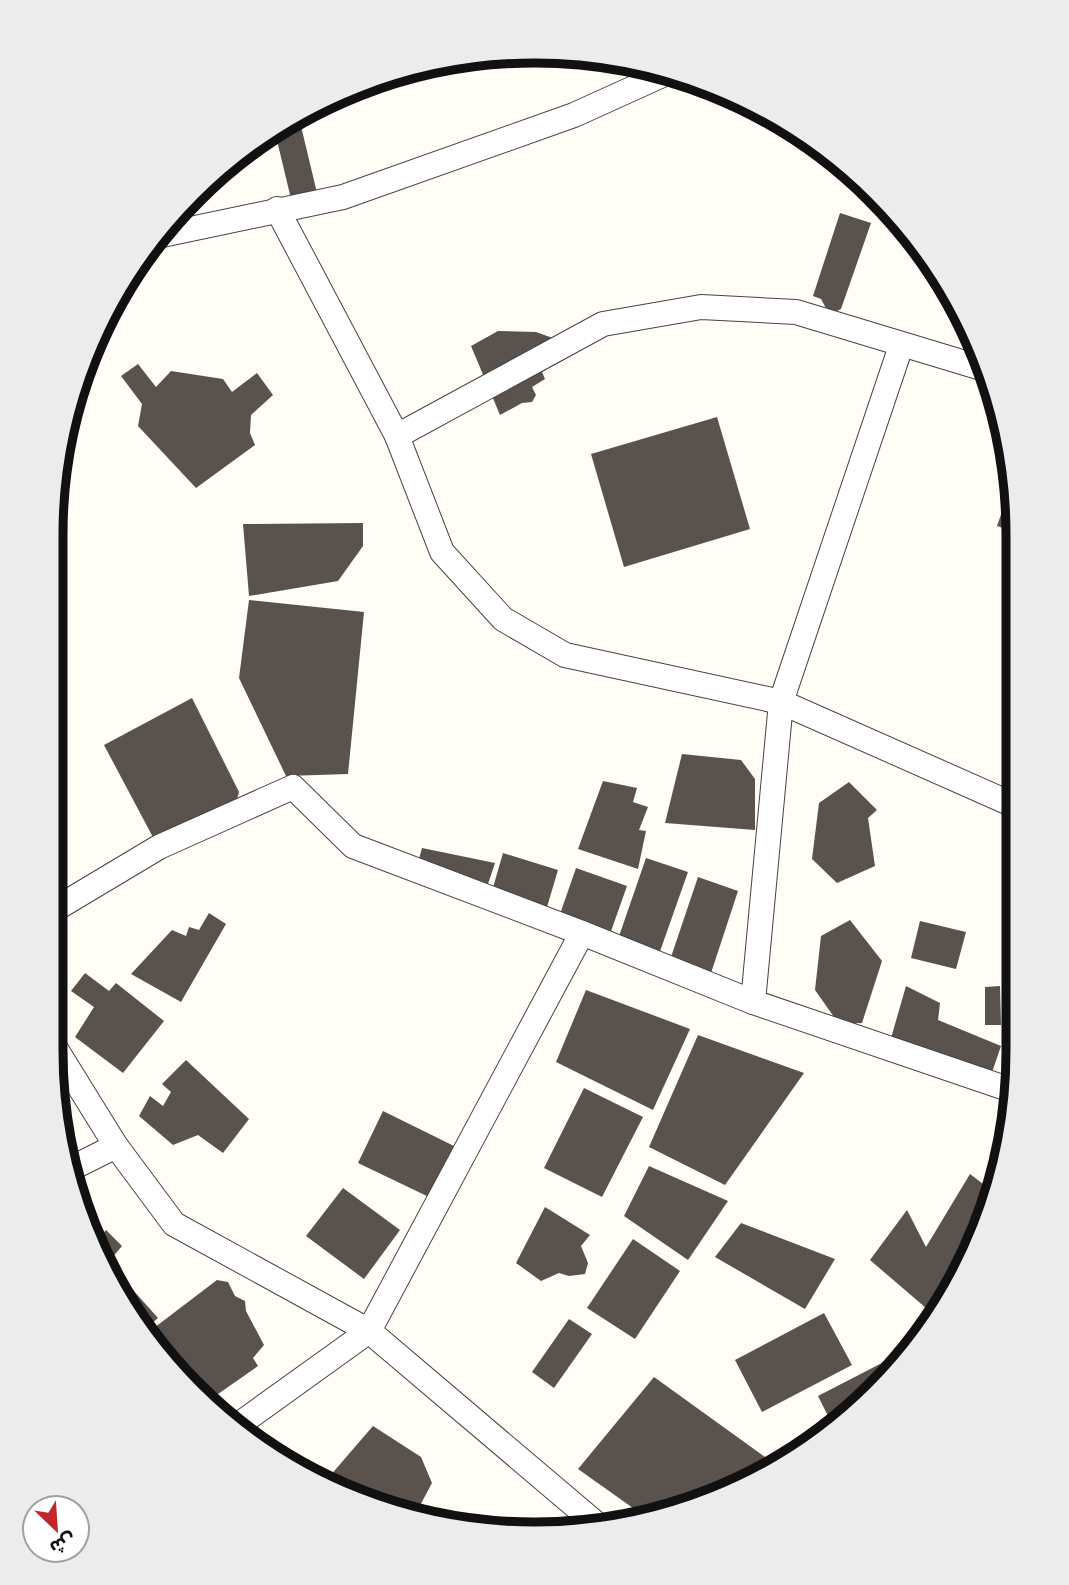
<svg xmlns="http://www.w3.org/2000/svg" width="1069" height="1585" font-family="'Roboto Serif','Noto Sans Arabic',serif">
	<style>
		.building { fill: #5a524d }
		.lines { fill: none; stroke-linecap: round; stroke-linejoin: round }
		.minor-casing { stroke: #444; stroke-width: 26 }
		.minor { stroke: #fff; stroke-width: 24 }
		.rim { fill: none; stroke: #111; stroke-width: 9 }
	</style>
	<rect width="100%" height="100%" fill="#fffdf5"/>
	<g class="building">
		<path d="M300,122L318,197L292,203L274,128Z"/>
		<path d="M840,213L871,223L841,309L835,312L827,310L821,299L813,296Z"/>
		<path d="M498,331L536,332L564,342L569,357L542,372L545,379L532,387L536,395L532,402L522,403L500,415L471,346Z"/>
		<path d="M138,364L156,387L171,371L223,379L232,392L257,373L273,395L251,415L250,433L255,445L196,488L138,426L142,404L121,376Z"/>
		<path d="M717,417L750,529L624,567L591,454Z"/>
		<path d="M1013,480L1018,533L997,526Z"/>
		<path d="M363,523V546L338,581L249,596L243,524Z"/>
		<path d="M249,600L364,612L348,774L286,776L239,678Z"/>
		<path d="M192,698L239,792L231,821L164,858L104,745Z"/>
		<path d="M682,754L741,760L755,779V830L665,823Z"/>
		<path d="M603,781L637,788L633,802L648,807L639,830L646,831L638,869L578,849Z"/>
		<path d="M849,782L877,810L868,818L875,866L837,883L812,859L819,803Z"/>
		<path d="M422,848L495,863L488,884L464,880L413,881Z"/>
		<path d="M503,853L558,870L547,907L492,891Z"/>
		<path d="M646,858L688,872L658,957L617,942Z"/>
		<path d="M576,868L627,886L610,934L559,917Z"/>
		<path d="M698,877L738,891L711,973L670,960Z"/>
		<path d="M209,913L226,924L181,1002L131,974L172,930L186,936L189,927L199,930Z"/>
		<path d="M850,920L882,961L862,1023L839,1024L815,990L821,936Z"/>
		<path d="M920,921L966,932L956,969L911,958Z"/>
		<path d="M85,973L109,991L116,983L164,1021L123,1073L75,1037L94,1007L71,991Z"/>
		<path d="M906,986L940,1003L938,1020L1001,1046L985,1093L885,1059Z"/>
		<path d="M1000,986L1001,1025H985V987Z"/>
		<path d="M586,990L690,1029L653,1110L556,1062Z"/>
		<path d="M698,1035L804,1073L725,1185L649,1147Z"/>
		<path d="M186,1060L249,1119L223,1153L198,1135L173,1145L139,1116L150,1096L163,1106L171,1092L162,1084Z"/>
		<path d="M584,1088L643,1117L602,1197L544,1168Z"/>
		<path d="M383,1111L456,1147L431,1198L358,1163Z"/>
		<path d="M649,1166L728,1201L688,1260L624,1216Z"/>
		<path d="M970,1174L991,1190L968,1265L933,1314L870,1260L907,1210L926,1247Z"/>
		<path d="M343,1188L400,1230L364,1279L306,1236Z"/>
		<path d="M545,1207L590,1235L581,1246L588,1263L585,1274L569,1276L559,1273L541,1281L516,1263Z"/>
		<path d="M741,1223L835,1259L805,1309L715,1257Z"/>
		<path d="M106,1230L122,1246L106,1265L92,1238L97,1241Z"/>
		<path d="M633,1239L680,1271L635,1339L587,1308Z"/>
		<path d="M217,1280L228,1282L235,1296L245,1301L246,1311L264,1345L253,1358L258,1366L208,1401L146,1334Z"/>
		<path d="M133,1290L158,1318L143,1331L133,1320L123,1300Z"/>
		<path d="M824,1313L852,1365L762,1412L735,1360Z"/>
		<path d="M569,1319L592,1334L554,1388L532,1372Z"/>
		<path d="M907,1350L877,1392L833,1426L818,1396Z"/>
		<path d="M654,1377L779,1467L647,1518L578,1469Z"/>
		<path d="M373,1426L421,1457L432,1483L416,1513L356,1499L329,1477Z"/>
	</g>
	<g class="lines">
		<g class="minor-casing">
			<g id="minor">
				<path d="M277,209L397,436L442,552L503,619L565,655L781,702L1016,806"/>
				<path d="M162,235L343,197L574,115L669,72"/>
				<path d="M397,436L603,324L701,307L796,312L988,370"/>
				<path d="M52,911L159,847L293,787L353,846L582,933L753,1002L1014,1091"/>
				<path d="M753,1002L781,702L901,346"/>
				<path d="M51,1041L116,1146L174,1224L369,1331L600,1527"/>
				<path d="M70,1169L116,1146"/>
				<path d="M234,1428L369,1331L582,933"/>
			</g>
		</g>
		<use href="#minor" class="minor"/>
	</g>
	<path d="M0 0H1069V1585H0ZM534 63H535A471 471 0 0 1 1006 534V1051A471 471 0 0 1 535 1522H534A471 471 0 0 1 63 1051V534A471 471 0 0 1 534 63Z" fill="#ececec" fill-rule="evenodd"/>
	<path class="rim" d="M534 63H535A471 471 0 0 1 1006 534V1051A471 471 0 0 1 535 1522H534A471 471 0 0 1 63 1051V534A471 471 0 0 1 534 63Z"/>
	<g transform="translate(56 1529) rotate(155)"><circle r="33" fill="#ffffff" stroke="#a0a0a0" stroke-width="2"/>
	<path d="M0-5L12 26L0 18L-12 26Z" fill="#c4262e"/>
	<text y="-10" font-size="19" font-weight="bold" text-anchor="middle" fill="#111111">ش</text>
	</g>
</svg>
